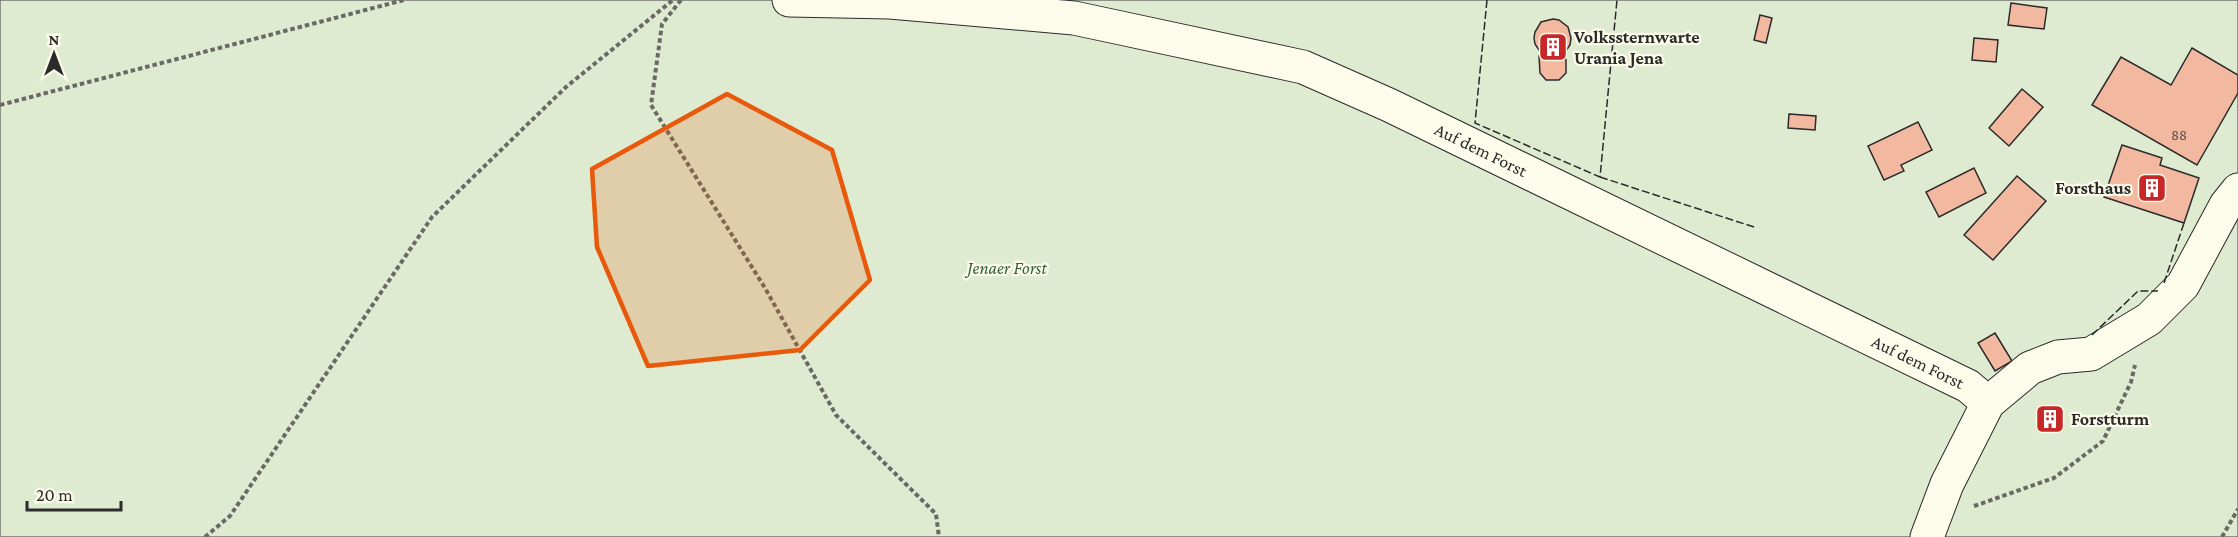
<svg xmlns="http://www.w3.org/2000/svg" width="2238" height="537" font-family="'Crimson Pro',serif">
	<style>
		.green { fill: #deebd1; stroke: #74746e; stroke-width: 1.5 }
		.building { fill: #f2b8a0; stroke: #2b2b2b; stroke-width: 1.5 }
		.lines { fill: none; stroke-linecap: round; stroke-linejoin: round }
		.minor-casing { stroke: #2b2b2b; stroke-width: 35 }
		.path { stroke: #6a6964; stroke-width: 4; stroke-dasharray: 4.5 3; stroke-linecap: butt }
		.minor { stroke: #fdfbea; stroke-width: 33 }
		.fence { stroke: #2b2b2b; stroke-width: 1.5; stroke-dasharray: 8 3; stroke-linecap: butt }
		.marked { fill: #e8590c; fill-opacity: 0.2; stroke: #e8590c; stroke-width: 4.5; stroke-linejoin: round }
		.labels { text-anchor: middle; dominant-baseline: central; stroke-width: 4.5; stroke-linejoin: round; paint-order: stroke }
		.number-label { font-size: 15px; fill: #5d4e48 }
		.poi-label { font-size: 18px; font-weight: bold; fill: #2b2b2b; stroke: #fdfbea; text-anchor: start }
		.street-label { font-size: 18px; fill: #2b2b2b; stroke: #fdfbea }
		.park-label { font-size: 18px; font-style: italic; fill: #34623c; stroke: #fdfbea }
	</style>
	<rect width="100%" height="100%" fill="#fdfbea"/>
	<rect class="green" x="0" y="0" width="2238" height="537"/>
	<g class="building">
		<path d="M2011,3L2047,8L2044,29L2008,25Z"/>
		<path d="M1760,15L1772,18L1766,43L1754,40Z"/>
		<path d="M1553,19L1559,20L1568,27L1571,38L1570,45L1563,55L1566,60V73L1559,80H1546L1540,73L1539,56L1541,53L1535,44L1534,38L1535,32L1541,22Z"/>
		<path d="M1974,38L1998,40L1996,62L1972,60Z"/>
		<path d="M2192,48L2238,75V93L2197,165L2092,105L2121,57L2171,85Z"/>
		<path d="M2022,89L2043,107L2009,146L1989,128Z"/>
		<path d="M1789,114L1816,116L1815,130L1788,128Z"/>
		<path d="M1918,122L1932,150L1901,165L1904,171L1884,180L1868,146Z"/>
		<path d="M2122,145L2162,158L2160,165L2199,178L2184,223L2104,197Z"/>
		<path d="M1974,168L1986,193L1939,217L1926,192Z"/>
		<path d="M2017,176L2046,201L1993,260L1964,235Z"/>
		<path d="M1995,333L2012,361L1995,371L1978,343Z"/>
		<circle cx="2050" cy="418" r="11"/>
	</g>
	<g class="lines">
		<g class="minor-casing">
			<g id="minor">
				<path d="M789,0L890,2L1074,18L1303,67L1389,105L1968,386L1988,403"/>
				<path d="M1927,537L1947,484L1988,403L2030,368L2058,357L2091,354L2149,319L2183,285L2226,205L2238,190"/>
			</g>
		</g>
		<g class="path">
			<path d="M681,0L662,24L651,105L765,288L836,415L936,514L939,537"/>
			<path d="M0,105L404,0"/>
			<path d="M1974,506L2054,478L2103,441L2131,382L2135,365"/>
			<path d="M205,537L230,516L432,217L566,87L673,0"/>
			<path d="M2222,537L2238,509"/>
		</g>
		<use href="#minor" class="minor"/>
		<g class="fence">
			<path d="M1487,0L1475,123L1600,177L1617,0"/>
			<path d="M1600,177L1757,228"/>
			<path d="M2164,283L2184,223"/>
			<path d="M2092,335L2138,291H2158"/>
		</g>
	</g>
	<path class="marked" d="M727,94L832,150L870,280L800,350L648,366L597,247L592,169Z"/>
	<defs>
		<g id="building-square" transform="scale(1.5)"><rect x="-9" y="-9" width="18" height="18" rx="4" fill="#c62828" stroke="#fdfbea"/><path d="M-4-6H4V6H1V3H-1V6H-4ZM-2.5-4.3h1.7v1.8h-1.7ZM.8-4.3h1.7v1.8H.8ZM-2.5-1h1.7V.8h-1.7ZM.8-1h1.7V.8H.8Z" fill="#fff"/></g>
	</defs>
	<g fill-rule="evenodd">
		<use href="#building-square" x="1553" y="47"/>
		<use href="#building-square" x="2152" y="188"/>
		<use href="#building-square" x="2050" y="419"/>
	</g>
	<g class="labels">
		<g class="number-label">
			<text x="2179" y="135">88</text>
		</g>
		<g class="poi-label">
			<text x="1574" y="37">Volkssternwarte<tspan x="1574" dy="21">Urania Jena</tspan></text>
			<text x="2131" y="188" text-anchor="end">Forsthaus</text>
			<text x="2071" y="419">Forstturm</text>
		</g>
		<g class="street-label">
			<text transform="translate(1481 150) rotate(26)">Auf dem Forst</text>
			<text transform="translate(1918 362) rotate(26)">Auf dem Forst</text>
		</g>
		<g class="park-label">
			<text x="1007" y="268">Jenaer Forst</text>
		</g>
	</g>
	<g transform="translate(54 54)" stroke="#fdfbea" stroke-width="4.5" paint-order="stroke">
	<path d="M0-4.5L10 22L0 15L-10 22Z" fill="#2b2b2b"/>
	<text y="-9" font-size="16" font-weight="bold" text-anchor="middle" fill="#2b2b2b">N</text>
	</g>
	<path d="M27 501v9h94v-9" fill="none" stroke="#2b2b2b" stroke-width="3"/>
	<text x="36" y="501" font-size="18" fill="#2b2b2b" stroke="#fdfbea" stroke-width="4.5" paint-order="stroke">20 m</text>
</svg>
